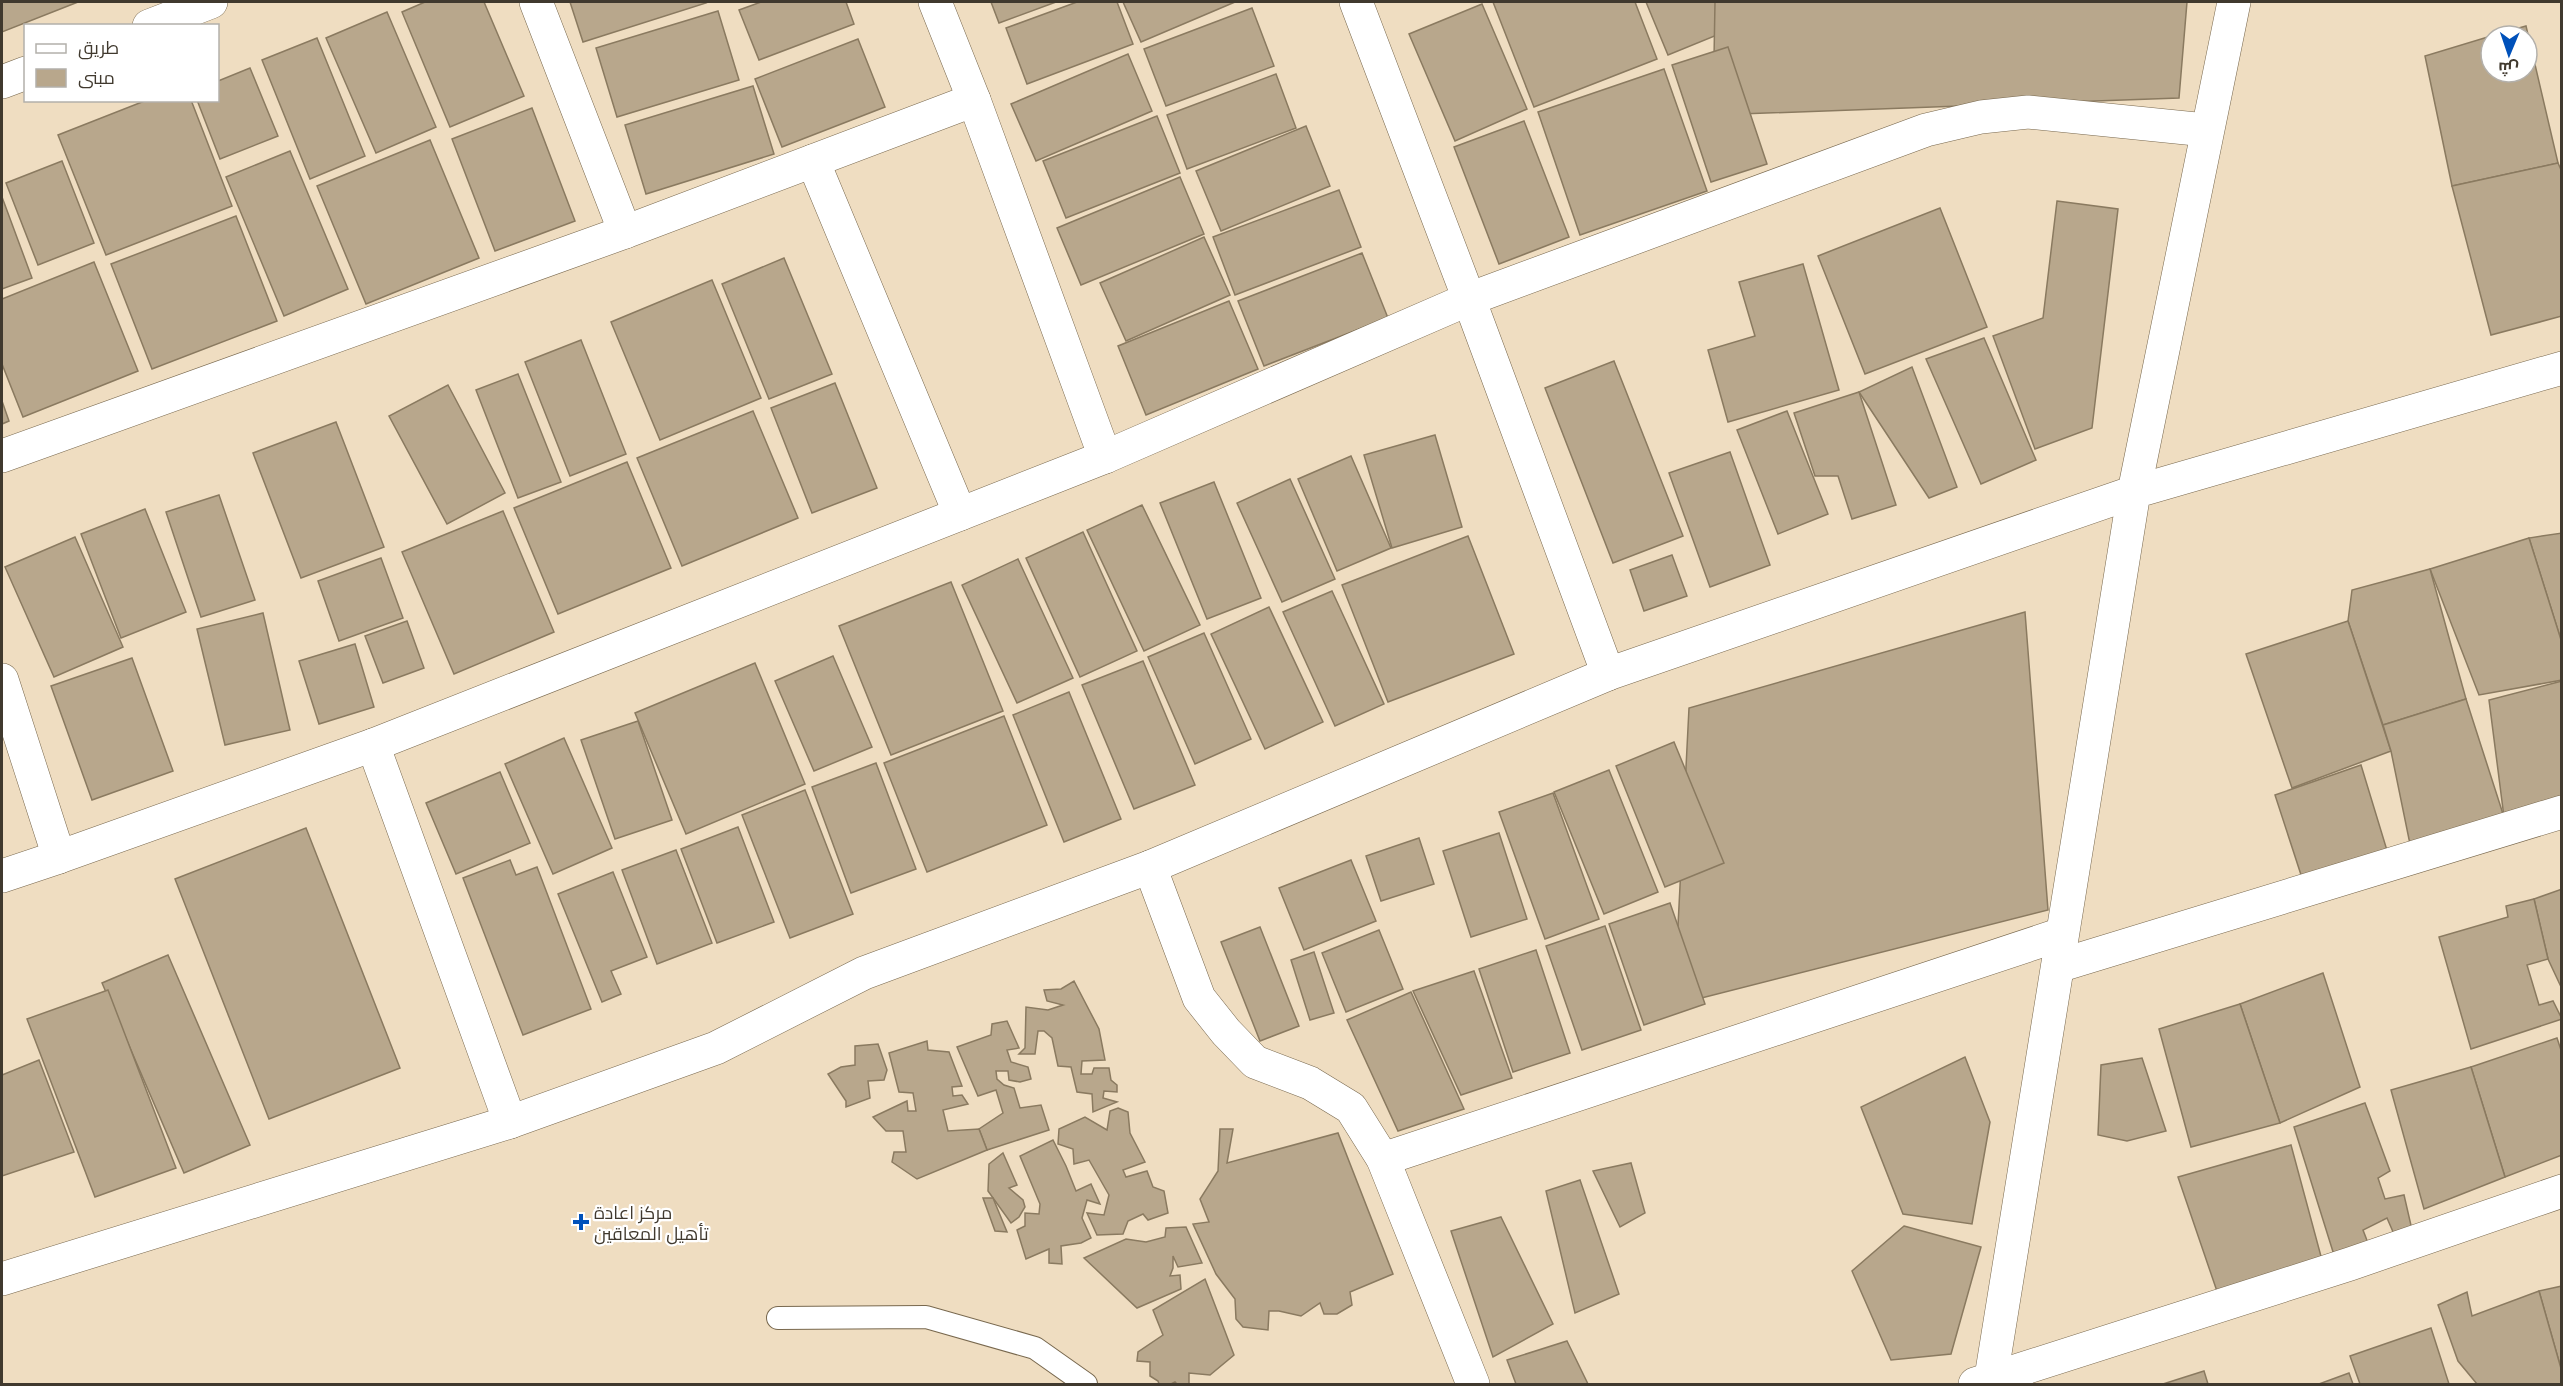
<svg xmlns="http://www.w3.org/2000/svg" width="2563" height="1386" font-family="'Open Sans',Cairo,sans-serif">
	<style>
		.building { fill: #b8a78c; stroke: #8a7a60; stroke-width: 1.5 }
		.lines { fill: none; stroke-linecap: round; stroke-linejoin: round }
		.service-casing { stroke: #78684e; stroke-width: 24 }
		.minor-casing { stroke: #78684e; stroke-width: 34 }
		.tertiary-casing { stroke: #78684e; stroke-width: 34 }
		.service { stroke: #fff; stroke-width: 22 }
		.minor { stroke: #fff; stroke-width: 33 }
		.tertiary { stroke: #fff; stroke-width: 33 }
		.poi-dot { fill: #0051ba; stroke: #fff; stroke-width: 2 }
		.labels { text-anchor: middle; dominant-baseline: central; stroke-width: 4.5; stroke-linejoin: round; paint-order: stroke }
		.poi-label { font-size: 18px; fill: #40392e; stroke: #fff; text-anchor: start }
	</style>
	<rect width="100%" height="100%" fill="#efddc1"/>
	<g class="building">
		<path d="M2,2H78L2,32Z"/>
		<path d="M425,2H484L524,96L450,127L402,12Z"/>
		<path d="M570,2H705L706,3L583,42Z"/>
		<path d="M761,2H846L854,24L759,60L739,10Z"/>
		<path d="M991,2H1056L999,23Z"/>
		<path d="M1077,2H1117L1133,44L1027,84L1006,28Z"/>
		<path d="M1123,2H1235L1141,42Z"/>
		<path d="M1493,2H1635L1657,59L1534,107Z"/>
		<path d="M1646,2H1780L1783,8L1668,55Z"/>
		<path d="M1715,2H2187L2179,98L1713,115Z"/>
		<path d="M1482,4L1527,109L1455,141L1409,34Z"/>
		<path d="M1252,8L1274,66L1166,106L1144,49Z"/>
		<path d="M718,11L739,80L617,117L596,48Z"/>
		<path d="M387,12L436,127L376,153L326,38Z"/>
		<path d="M2526,26L2558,163L2452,186L2425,56L2491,36V72H2527V36H2491Z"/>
		<path d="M317,38L365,156L310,179L262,60Z"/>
		<path d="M858,39L885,107L782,147L755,79Z"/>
		<path d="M1728,47L1767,164L1711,182L1672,65Z"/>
		<path d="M1128,54L1152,111L1036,161L1011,104Z"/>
		<path d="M250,68L278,136L220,159L197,100H218V81Z"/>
		<path d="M1664,69L1707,191L1580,235L1538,112Z"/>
		<path d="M1276,74L1296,128L1187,169L1167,115Z"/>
		<path d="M753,86L774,154L646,194L625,125Z"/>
		<path d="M147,100H191L232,206L106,255L58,135Z"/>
		<path d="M532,108L575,221L495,251L452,139Z"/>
		<path d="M1157,116L1180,173L1066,218L1043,161Z"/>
		<path d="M1524,121L1569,237L1499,264L1454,147Z"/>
		<path d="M1306,126L1330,186L1221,231L1196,171Z"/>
		<path d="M430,140L479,258L366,304L317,186Z"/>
		<path d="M290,151L348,289L284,316L226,177Z"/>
		<path d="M62,161L94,243L38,265L6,183Z"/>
		<path d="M2558,163L2562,172V316L2491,335L2452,186Z"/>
		<path d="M1180,177L1204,234L1081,285L1057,228Z"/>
		<path d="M1339,190L1361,247L1235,295L1213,237Z"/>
		<path d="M2,197L32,278L2,289Z"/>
		<path d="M2057,201L2118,209L2092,428L2035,449L1993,336L2043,318Z"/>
		<path d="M1940,208L1987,327L1865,374L1818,256Z"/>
		<path d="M236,216L277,321L152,369L111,264Z"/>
		<path d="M1204,237L1230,295L1126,341L1100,283Z"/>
		<path d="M1362,253L1388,318L1264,366L1238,301Z"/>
		<path d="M784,258L832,374L769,399L722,284Z"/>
		<path d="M94,262L138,371L23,417L2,364V299Z"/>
		<path d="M1803,264L1839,390L1728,422L1708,350L1755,336L1739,282Z"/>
		<path d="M712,280L761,398L660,440L611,322Z"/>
		<path d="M1229,301L1258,369L1146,415L1118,346Z"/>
		<path d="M1984,338L2036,460L1981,484L1926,359Z"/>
		<path d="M581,340L626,454L570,476L525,362Z"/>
		<path d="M1614,361L1683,536L1613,563L1545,388Z"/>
		<path d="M1912,367L1957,487L1929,498L1859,392Z"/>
		<path d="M518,374L561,482L518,498L476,390Z"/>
		<path d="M835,383L877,488L812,513L771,408Z"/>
		<path d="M448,385L505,493L447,524L389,416Z"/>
		<path d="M1859,392L1896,505L1852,519L1838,476H1815L1794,413Z"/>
		<path d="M2,401L9,421L2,424Z"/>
		<path d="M753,411L798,518L682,566L637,458Z"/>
		<path d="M1787,411L1828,514L1778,534L1737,430Z"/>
		<path d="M336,422L384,547L301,578L253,453Z"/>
		<path d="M1435,435L1462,527L1392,548L1364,455Z"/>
		<path d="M1730,452L1770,565L1710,587L1669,473Z"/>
		<path d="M1351,456L1391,548L1337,571L1298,479Z"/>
		<path d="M627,462L671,568L558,614L514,508Z"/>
		<path d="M1290,479L1335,579L1282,602L1237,503Z"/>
		<path d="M1214,482L1261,598L1207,619L1160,503Z"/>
		<path d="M219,495L255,600L201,617L166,512Z"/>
		<path d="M1142,505L1200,625L1144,651L1087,530Z"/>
		<path d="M145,509L186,612L121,638L81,534Z"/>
		<path d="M503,511L554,632L454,674L402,552Z"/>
		<path d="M1083,532L1137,651L1080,677L1026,558Z"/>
		<path d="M2562,533V643L2529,538Z"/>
		<path d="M1468,536L1514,654L1388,702L1342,585Z"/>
		<path d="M75,537L123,647L54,677L5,567Z"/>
		<path d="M2529,538L2562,643V680L2479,695L2430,569Z"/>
		<path d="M1672,555L1687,596L1644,611L1630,570Z"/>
		<path d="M381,558L403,618L339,641L318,581Z"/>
		<path d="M1018,559L1073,678L1017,703L962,585Z"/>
		<path d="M2430,569L2466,699L2383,725L2348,621L2352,590Z"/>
		<path d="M951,582L1003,711L891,755L839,626Z"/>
		<path d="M1332,591L1384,704L1335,726L1283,612Z"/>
		<path d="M1269,607L1323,722L1265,749L1211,634Z"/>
		<path d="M2025,612L2048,910L1674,1005L1689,708Z"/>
		<path d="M263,613L290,730L225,745L197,629Z"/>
		<path d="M407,621L424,668L383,683L365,636Z"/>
		<path d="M2348,621L2391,751L2292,788L2246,654Z"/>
		<path d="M1204,633L1251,739L1195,764L1148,657Z"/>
		<path d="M355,644L374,707L319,724L299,661Z"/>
		<path d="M833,656L872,747L814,771L775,681Z"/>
		<path d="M132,658L173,771L92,800L51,686Z"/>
		<path d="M1143,661L1195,785L1134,809L1082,685Z"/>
		<path d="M755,663L805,784L686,834L635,713Z"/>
		<path d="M2562,681V802L2504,817L2489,700Z"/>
		<path d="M1069,692L1121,819L1064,842L1013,715Z"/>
		<path d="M2466,699L2504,817L2411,849L2391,751L2383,725Z"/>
		<path d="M1004,716L1047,825L927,872L884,763Z"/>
		<path d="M638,721L672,820L615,839L581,740Z"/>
		<path d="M564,738L612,848L553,874L505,764Z"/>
		<path d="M1674,742L1724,863L1665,887L1616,766Z"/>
		<path d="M876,763L916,869L851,893L812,787Z"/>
		<path d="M2361,765L2389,857L2304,884L2275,795Z"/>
		<path d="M1609,770L1658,892L1604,914L1554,792Z"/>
		<path d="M500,772L530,843L456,874L426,803Z"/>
		<path d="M805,790L853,914L790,938L742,815Z"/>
		<path d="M1553,793L1599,919L1545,939L1499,812Z"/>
		<path d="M738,827L774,922L717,943L681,849Z"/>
		<path d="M306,828L400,1068L269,1119L175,879Z"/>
		<path d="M1499,833L1527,919L1471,937L1443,851Z"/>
		<path d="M1419,838L1434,884L1381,901L1366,856Z"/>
		<path d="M676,850L712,943L657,964L622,870Z"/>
		<path d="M510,860L516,875L537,867L591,1009L523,1035L463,878Z"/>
		<path d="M1351,860L1376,921L1304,950L1279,888Z"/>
		<path d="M613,872L647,957L611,971L621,994L602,1002L558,894Z"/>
		<path d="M2562,889V989L2548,959L2534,899Z"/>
		<path d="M2534,899L2548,959L2527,965L2539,1005L2553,1001L2562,1019L2471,1049L2439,937L2508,917L2506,906Z"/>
		<path d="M1670,903L1705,1004L1644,1025L1609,924Z"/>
		<path d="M1605,926L1641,1030L1582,1050L1546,946Z"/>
		<path d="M1260,927L1299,1026L1260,1041L1221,942Z"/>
		<path d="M1379,930L1403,989L1346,1012L1322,953Z"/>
		<path d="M1536,950L1570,1053L1513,1072L1479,969Z"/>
		<path d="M1314,952L1334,1013L1310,1020L1291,960Z"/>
		<path d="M168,955L250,1145L184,1173L102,983Z"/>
		<path d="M1474,971L1512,1078L1461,1095L1413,991Z"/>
		<path d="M2323,973L2360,1087L2280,1123L2240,1004Z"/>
		<path d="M1074,981L1099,1029L1105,1060L1082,1061L1081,1074H1092L1094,1068H1109L1111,1080L1117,1085V1092L1104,1091L1103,1098L1117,1102L1093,1112L1092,1094L1077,1092L1071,1067L1058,1066L1052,1038L1044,1031H1038L1035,1054H1019L1025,1048L1026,1007L1048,1010L1063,1005L1047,1001L1044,990L1061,989Z"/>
		<path d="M108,990L176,1168L95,1197L27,1019Z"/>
		<path d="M1411,992L1464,1109L1398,1131L1347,1020Z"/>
		<path d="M2240,1004L2280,1123L2191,1147L2159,1029Z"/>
		<path d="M1007,1021L1019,1048L1007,1050L1011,1062L1028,1067L1031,1079L1020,1082L1009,1080L1008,1071H996L997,1079L1004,1085L1014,1088L1020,1108L1041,1105L1049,1130L987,1150L979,1129L1003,1113L996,1090L978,1096L957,1047L991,1035L992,1024Z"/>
		<path d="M2557,1038L2562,1053V1155L2505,1177L2471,1067Z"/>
		<path d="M927,1041L928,1050L949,1052L962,1086L952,1087L953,1096L962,1095L968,1104L943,1110L948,1131L979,1129L987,1150L917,1179L892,1162L894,1152H906L903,1131H886L873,1117L907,1101L908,1111H916L913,1093L899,1092L889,1053Z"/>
		<path d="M878,1044L887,1070L884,1080L868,1081L870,1098L846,1107V1101L828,1074L841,1067L855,1065V1046Z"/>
		<path d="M1965,1057L1990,1122L1972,1224L1903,1214L1861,1107Z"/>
		<path d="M2142,1058L2166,1131L2127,1141L2098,1135L2101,1065Z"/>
		<path d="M39,1060L74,1152L2,1176V1075Z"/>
		<path d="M2471,1067L2505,1177L2424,1209L2391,1090Z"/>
		<path d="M2365,1103L2390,1171L2378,1178L2385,1199L2404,1195L2413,1234L2397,1241L2387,1218L2363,1230L2368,1243L2334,1255L2294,1127Z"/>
		<path d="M1118,1108L1128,1112L1130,1133L1145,1162L1123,1170L1126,1177L1147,1171L1153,1187L1164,1191L1168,1213L1148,1220L1143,1214L1128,1221L1123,1234L1097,1235L1087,1213L1104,1215L1109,1195L1089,1160L1074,1164L1073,1149L1058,1144L1059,1129L1085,1117L1107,1130L1110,1111Z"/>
		<path d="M1220,1129H1233L1227,1163L1338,1133L1393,1274L1350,1292L1352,1305L1337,1314H1324L1320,1303L1301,1316L1279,1311H1269L1268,1330L1243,1327L1236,1319L1235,1299L1216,1274L1193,1224L1209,1222L1200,1199L1218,1171Z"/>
		<path d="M1053,1140L1066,1166L1076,1191L1091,1184L1100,1204L1087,1200L1082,1218L1091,1238L1081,1243L1061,1246L1062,1264L1049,1263V1249L1026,1259L1017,1230L1025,1226V1213L1039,1214L1040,1204L1020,1156Z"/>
		<path d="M2291,1145L2322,1260L2221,1303L2178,1177Z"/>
		<path d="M1003,1153L1017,1185L1009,1188L1023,1200L1025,1207L1019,1217L1011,1223L988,1191L989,1164Z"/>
		<path d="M1631,1163L1645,1213L1620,1227L1593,1171Z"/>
		<path d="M1580,1180L1619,1294L1575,1313L1546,1191Z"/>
		<path d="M983,1198H993L1007,1232L995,1231Z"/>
		<path d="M1501,1217L1553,1324L1493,1357L1451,1231Z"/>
		<path d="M1904,1226L1981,1247L1951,1354L1891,1360L1852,1271Z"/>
		<path d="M1186,1227L1202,1263L1178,1267L1173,1256V1268L1170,1276L1180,1275L1181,1289L1137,1308L1084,1258L1126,1239L1146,1242L1165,1237L1166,1228Z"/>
		<path d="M1205,1279L1234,1355L1210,1375L1189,1373V1384H1177L1175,1382L1171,1384H1159L1158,1381L1150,1376V1362L1137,1361L1138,1352L1163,1335L1153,1310Z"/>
		<path d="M2562,1286V1372L2539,1291Z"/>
		<path d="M2539,1291L2562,1372V1384H2477L2458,1361L2438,1305L2467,1292L2472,1316Z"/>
		<path d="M2431,1328L2449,1384H2360L2350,1356Z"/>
		<path d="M1567,1341L1588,1384H1516L1507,1360Z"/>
		<path d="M2204,1371L2208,1384H2163Z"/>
		<path d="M2349,1373L2353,1384H2319Z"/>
	</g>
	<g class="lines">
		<g class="service-casing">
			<path id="service" d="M778,1318L926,1317L1035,1348L1086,1384"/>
		</g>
		<g class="minor-casing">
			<g id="minor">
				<path d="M536,2L625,232"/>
				<path d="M935,2L974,100L1105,457"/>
				<path d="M1356,2L1469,299L1608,674"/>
				<path d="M149,26L211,2"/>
				<path d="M2,82L26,73"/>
				<path d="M813,161L960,514"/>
				<path d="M2,456L625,232L974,100"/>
				<path d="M2,680L59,857L373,745"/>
				<path d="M1150,867L1199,998L1226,1032L1255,1062L1310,1083L1351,1108L1383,1159L1473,1384"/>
				<path d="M2,876L59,857"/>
				<path d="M2058,966L2562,812"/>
				<path d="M510,1122L373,745L1105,457L1469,299L1926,130L1981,117L2028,112L2206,130"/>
				<path d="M1383,1159L2062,934"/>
				<path d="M1975,1384L2350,1264L2562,1191"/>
			</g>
		</g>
		<g class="tertiary-casing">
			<g id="tertiary">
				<path d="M2,1279L510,1122L716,1048L864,973L1150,867L1608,674L2134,492L2234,2"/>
				<path d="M1990,1384L2134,492L2562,368"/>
			</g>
		</g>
		<use href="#service" class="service"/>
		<use href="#minor" class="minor"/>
		<use href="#tertiary" class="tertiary"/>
	</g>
	<path class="poi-dot" d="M578 1213h6v6h6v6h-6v6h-6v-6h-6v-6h6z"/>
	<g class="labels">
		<g class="poi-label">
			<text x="594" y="1212">مركز اعادة<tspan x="594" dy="21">تأهيل المعاقين</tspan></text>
		</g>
	</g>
	<rect width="2563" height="1386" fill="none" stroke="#40392e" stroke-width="6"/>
	<rect x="24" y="24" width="195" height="78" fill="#ffffff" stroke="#b3b0ab" stroke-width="1.5"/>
	<rect x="36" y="44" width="30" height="9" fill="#ffffff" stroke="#b3b0ab" stroke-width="1.5"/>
	<text x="78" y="54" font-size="18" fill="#40392e">طريق</text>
	<rect x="36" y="69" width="30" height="18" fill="#b8a78c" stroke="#b3b0ab" stroke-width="1.5"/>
	<text x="78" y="84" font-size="18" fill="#40392e">مبنى</text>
	<g transform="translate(2509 54) rotate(182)"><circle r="28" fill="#ffffff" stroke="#b3b0ab" stroke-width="1.5"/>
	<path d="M0-4.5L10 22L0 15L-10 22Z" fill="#0051ba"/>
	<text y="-9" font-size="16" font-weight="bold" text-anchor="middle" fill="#40392e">ش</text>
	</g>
</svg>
